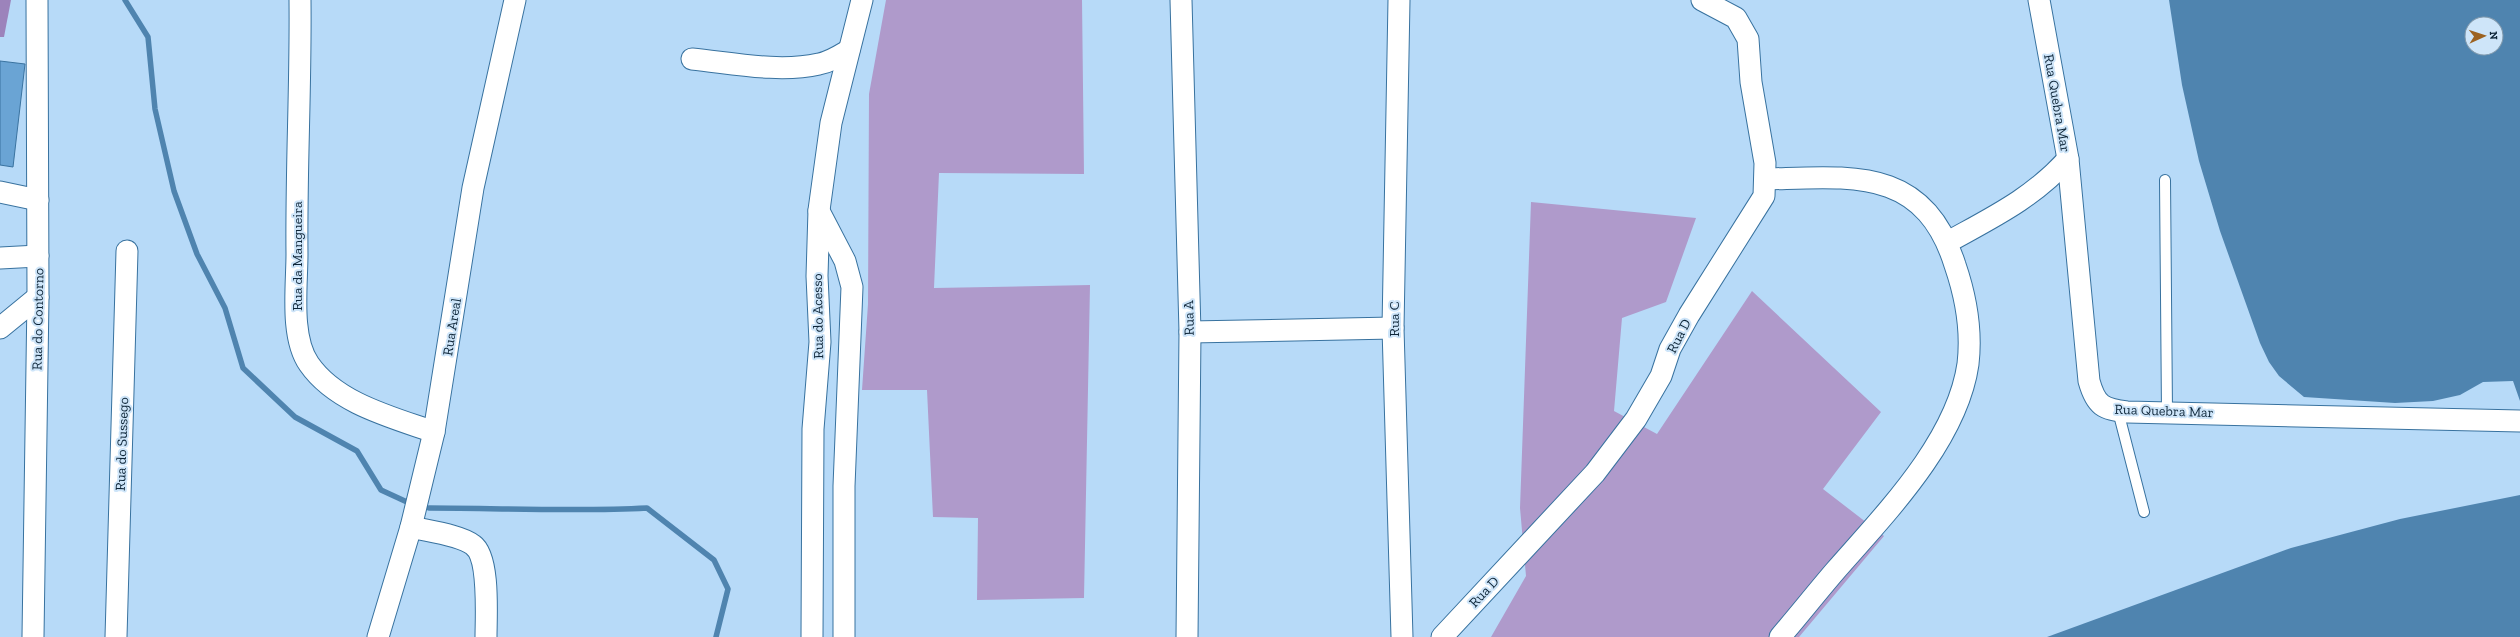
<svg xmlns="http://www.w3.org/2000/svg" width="2520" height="637" font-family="'Zilla Slab',serif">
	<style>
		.green { fill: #af9acb }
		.forest { fill: #9c83bb }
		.water { fill: #4f84af; fill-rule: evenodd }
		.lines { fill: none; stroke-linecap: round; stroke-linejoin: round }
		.stream { stroke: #4f84af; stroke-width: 5.5 }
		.building { fill: #6aa4d4; stroke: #3a73a0 }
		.service-casing { stroke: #38729f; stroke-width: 12 }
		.minor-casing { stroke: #38729f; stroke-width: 23 }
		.service { stroke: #fff; stroke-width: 10 }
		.minor { stroke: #fff; stroke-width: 21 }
		.labels { text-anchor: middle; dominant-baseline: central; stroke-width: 4; stroke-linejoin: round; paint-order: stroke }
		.street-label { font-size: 14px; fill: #0e2639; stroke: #cee5f9 }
	</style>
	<rect width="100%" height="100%" fill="#b7daf8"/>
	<g class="green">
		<path d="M886,0H1082L1084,174L939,173L934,288L1090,285L1084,598L977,600L978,518L933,517L927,390H862L868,304L869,94Z"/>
		<path d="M1531,202L1696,218L1666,302L1622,318L1614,411L1657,434L1752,291L1881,412L1823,489L1884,536L1799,637H1491L1526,576L1520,508Z"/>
	</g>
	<path class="forest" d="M0,0H11L4,37H0Z"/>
	<g class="water">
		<path d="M2169,0H2520V401L2513,381L2483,382L2460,395L2433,401L2395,403L2304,397L2279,376L2269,362L2260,343L2220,231L2199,161L2182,85ZM2472,24H2496V48H2472Z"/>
		<path d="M2520,495V637H2047L2291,548L2400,519Z"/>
	</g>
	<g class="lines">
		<g class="stream">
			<path d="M125,0L148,37L155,109L174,191L197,254L225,308L243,368L295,417L357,451L381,490L407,502"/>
			<path d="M429,508C502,508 575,512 647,508L714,560L728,589L716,637"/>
		</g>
	</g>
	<path class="building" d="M0,61L25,64L13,167L0,165Z"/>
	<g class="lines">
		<g class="service-casing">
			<g id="service">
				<path d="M2165,180L2167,412"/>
				<path d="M2118,411L2144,512"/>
			</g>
		</g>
		<g class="minor-casing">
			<g id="minor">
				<path d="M300,0C301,85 296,169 297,254C297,286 290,337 309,364C336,403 391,417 434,432"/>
				<path d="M1181,0L1190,332L1187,637"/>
				<path d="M1399,0L1393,328L1402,637"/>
				<path d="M2039,0L2068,159L2089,381C2096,406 2103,409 2127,412L2520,421"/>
				<path d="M692,59C732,63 779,73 819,64C830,62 839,56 849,50"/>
				<path d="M1766,179C1852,177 1924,166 1955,265C1966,297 1972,330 1968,364C1957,441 1885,514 1836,570C1817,592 1799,615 1780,637"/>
				<path d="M0,192L38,200"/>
				<path d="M819,211L845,261L852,287L844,486V637"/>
				<path d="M1948,242C1993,217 2033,198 2068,159"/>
				<path d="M0,258L38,256"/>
				<path d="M0,328L38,297"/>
				<path d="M1190,332L1393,328"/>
				<path d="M411,527C427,531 461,535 473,545C490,557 486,617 486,637"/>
				<path d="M33,637L38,297L37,0"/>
				<path d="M116,637L127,251"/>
				<path d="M378,637L411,527L434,432L473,188L515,0"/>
				<path d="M812,637L813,429L820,342L817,276L819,210L831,123L862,0"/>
				<path d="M1442,637L1595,473L1636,419L1661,376L1670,349L1689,315L1764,196L1765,163L1751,82L1748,39L1736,18L1702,0"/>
			</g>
		</g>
		<use href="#service" class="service"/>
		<use href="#minor" class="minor"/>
	</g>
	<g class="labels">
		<g class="street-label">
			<text transform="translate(2057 103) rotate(80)">Rua Quebra Mar</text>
			<text transform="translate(297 256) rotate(-90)">Rua da Mangueira</text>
			<text transform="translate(818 316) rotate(-91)">Rua do Acesso</text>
			<text transform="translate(1189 318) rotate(-91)">Rua A</text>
			<text transform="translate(38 319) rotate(-89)">Rua do Contorno</text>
			<text transform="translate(1394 319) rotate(-90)">Rua C</text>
			<text transform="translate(452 327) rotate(-81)">Rua Areal</text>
			<text transform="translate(1679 336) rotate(-63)">Rua D</text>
			<text transform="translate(2164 411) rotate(2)">Rua Quebra Mar</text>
			<text transform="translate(122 444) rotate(-88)">Rua do Sussego</text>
			<text transform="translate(1484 592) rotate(-47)">Rua D</text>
		</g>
	</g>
	<g transform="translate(2484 36) rotate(87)"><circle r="19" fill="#cee5f9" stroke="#8199ac"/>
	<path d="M0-3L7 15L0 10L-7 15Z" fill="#9c6221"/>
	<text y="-6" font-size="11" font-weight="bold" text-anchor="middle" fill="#0e2639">N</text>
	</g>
</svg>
